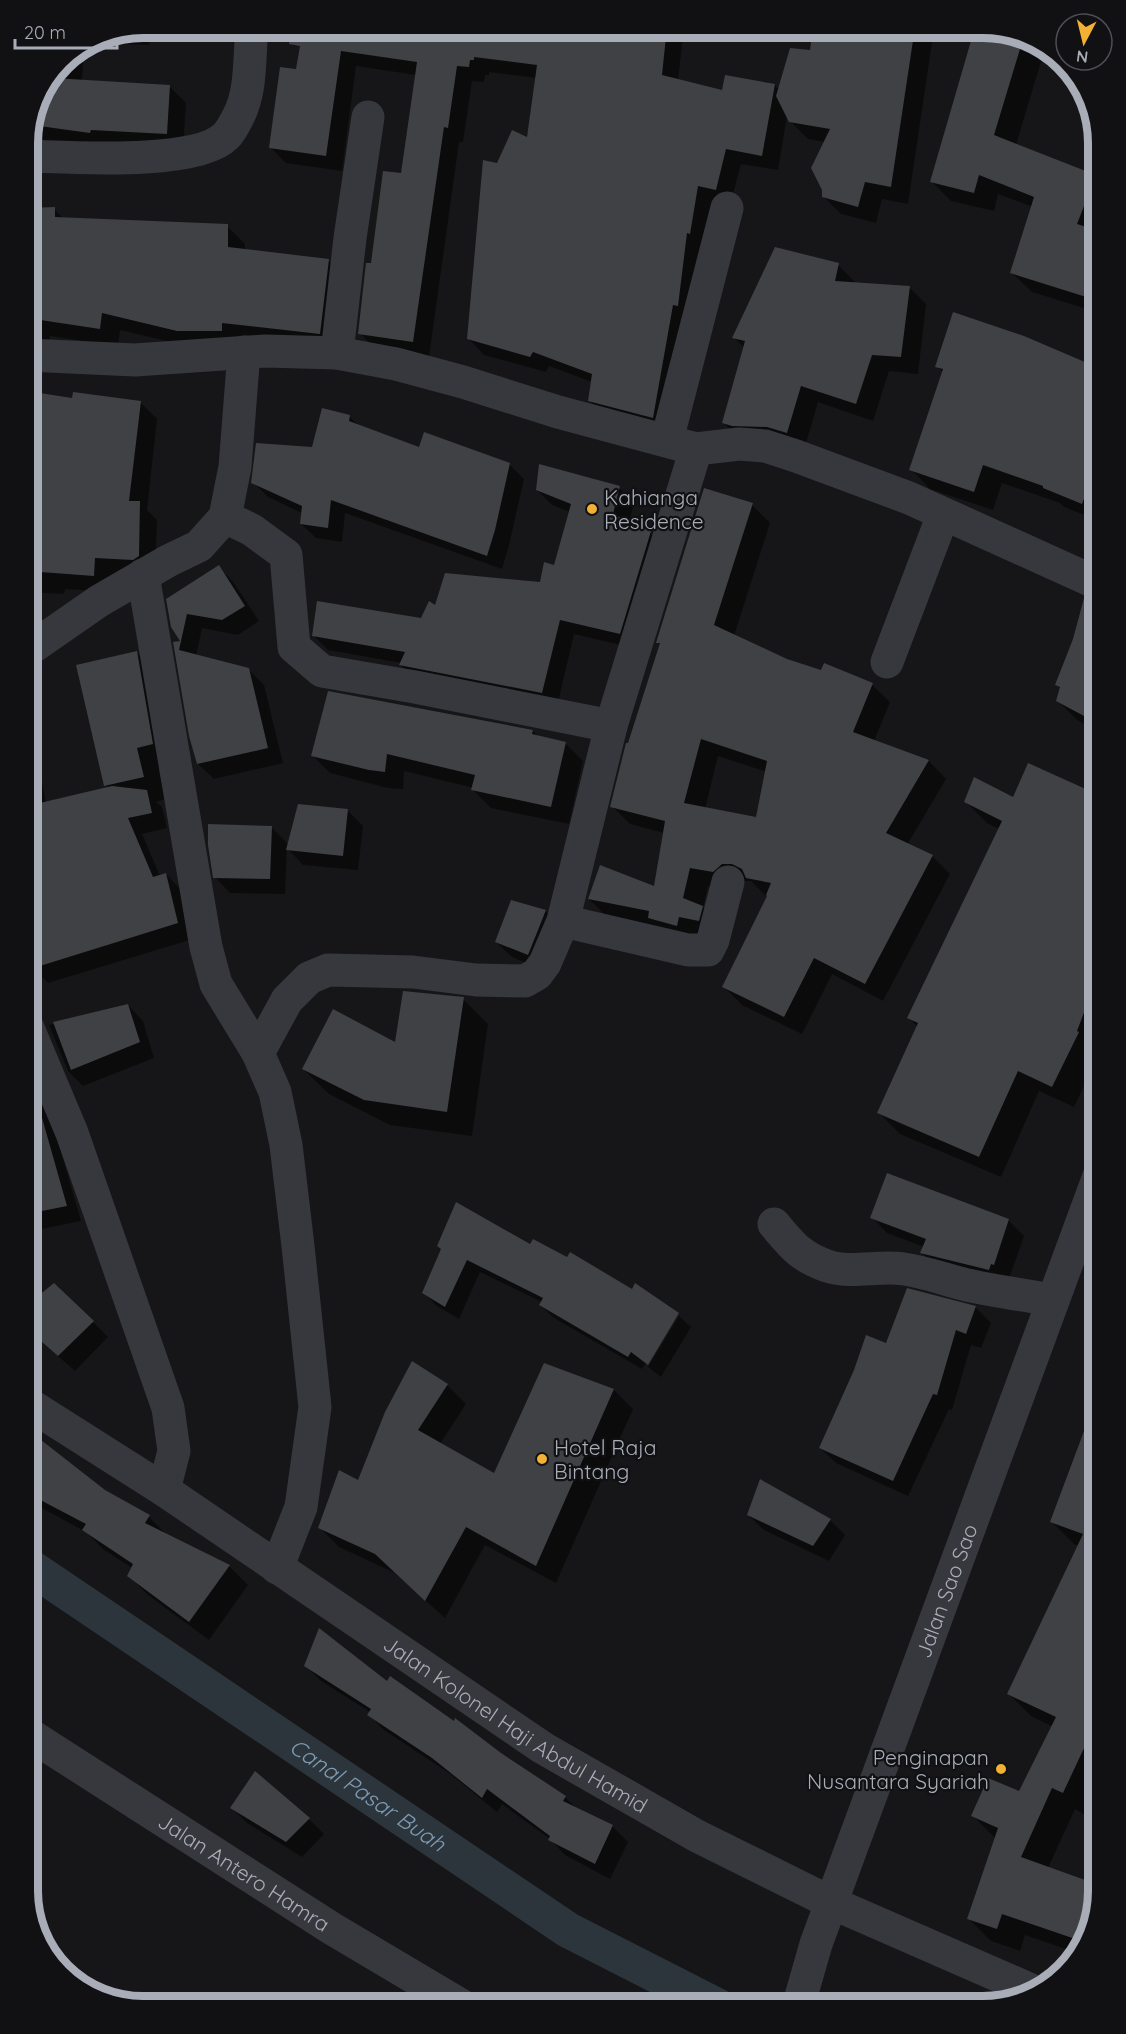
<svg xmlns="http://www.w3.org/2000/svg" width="1126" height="2034" font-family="Quicksand,sans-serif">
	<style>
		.shadow { fill: #0007; fill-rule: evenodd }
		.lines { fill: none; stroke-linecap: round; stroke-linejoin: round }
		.canal { stroke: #2c353c; stroke-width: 36 }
		.building { fill: #404145; fill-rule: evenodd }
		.minor { stroke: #37383d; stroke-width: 33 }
		.poi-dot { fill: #f2b134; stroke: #111113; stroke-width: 2 }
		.labels { text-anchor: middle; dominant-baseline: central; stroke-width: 4.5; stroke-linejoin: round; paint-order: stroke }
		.poi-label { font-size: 21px; fill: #a8adb8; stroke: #111113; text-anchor: start }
		.street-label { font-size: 21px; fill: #a8adb8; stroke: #111113 }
		.water-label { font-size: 22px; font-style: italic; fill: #7f9bb3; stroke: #111113 }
		.rim { fill: none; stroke: #a8adb8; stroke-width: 8 }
	</style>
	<rect width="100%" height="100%" fill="#161618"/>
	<g class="shadow">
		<path d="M143,27H215V28H150L149,45L88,43L99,36Z"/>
		<path d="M305,27H684L678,81L723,92L775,85L779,90L811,52L814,27H933L934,29L908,204L882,199L876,223L841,214L824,197L825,142L808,139L790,121L787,116L778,170L741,164L669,433L605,416L589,400L592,382L549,366L546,372L484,355L469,339L497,164L529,139L537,78L489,72V75H485L484,82L472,81L463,142H459L429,357L375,349L360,333L402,175L416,75L356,66L342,171L286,163L270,147L297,71Z"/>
		<path d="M991,27L1029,42L1043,55L1016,145L1095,176L1099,180V317L1093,315L1087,309L1032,292L1012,273L1033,207L998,194L994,211L951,201L932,182Z"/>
		<path d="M84,46L82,81L170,87L186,103L183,150L106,148L36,140L29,132L61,61Z"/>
		<path d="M27,209H54L64,219L227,226L245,244V251L328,260L346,278L338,351L196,348L120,330L118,346L50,336L48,352L27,350Z"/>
		<path d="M838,265L855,282V284L909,287L926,304L918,374L889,371L873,421L818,402L804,450L740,440L723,422L745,348L734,338Z"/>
		<path d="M937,366L1099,369V521L1064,507L1060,503L1002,483L993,510L930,489L911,469L944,373Z"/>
		<path d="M140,402L157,419L147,510L157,520L155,573L150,576L112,574L111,592L65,589L64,594L27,592V417Z"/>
		<path d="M350,417L360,427L420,448L509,464L524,479L509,545L502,569L345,513L342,542L316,538L301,524L302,513L268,497L253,482L313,448Z"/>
		<path d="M619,488L634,502L629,523L650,532L665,547L634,648L574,634L557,707L415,679L401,665L402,663L328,650L313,635L422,620L436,608L541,584L555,567L570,512L552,505L537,490Z"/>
		<path d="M752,505L770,523L734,636L787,661L872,685L890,702L874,741L929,761L946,779L907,845L932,856L950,874L883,1001L832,974L802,1034L742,1005L724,987L769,896H766L751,881H741L731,890L708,886L703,908L720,925L695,943L607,917L589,899L655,888L664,833L630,824L612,806L661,645L658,642ZM718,756L767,772L757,818L705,809Z"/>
		<path d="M219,567L234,583L259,621L238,635L202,628L196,656L248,669L264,685L283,763L214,779L198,764L175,643L182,642L172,626Z"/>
		<path d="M1099,614V732L1077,720L1058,701L1061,689L1057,685Z"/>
		<path d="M136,652L159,675L175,767L159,771L166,799L156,802L162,807L167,828L142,834L160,876L166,874L181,890L193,939L48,983L33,968L27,958V735L34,741L46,803L109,789L106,785Z"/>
		<path d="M533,731L539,737L565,743L583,761L569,824L491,808L473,790L474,788L404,771L403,789L388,788L330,773L312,755Z"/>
		<path d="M1099,797V1047L1097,1052L1099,1054L1074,1107L1039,1091L1001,1177L900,1134L879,1113L918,1027L909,1018L999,829L987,823L966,802Z"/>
		<path d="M347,810L363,826L358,870L303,865L288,849Z"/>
		<path d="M271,827L287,843L285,894L230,893L215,877Z"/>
		<path d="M512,901L546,911L561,927L543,970L512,957L496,942Z"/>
		<path d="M463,999L488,1024L472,1136L390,1125L329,1094L303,1069L397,1044Z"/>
		<path d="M128,1005L143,1021L154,1058L83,1086L68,1071L49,1025Z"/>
		<path d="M27,1056L47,1103L81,1221L31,1231L27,1227Z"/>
		<path d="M872,1217L1008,1220L1024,1236L1009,1279L938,1268L922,1253L924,1247L887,1233Z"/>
		<path d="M530,1246L633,1292L636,1285L678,1315H676L642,1369L554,1318L540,1305L542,1302L480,1272L459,1319L437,1306L424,1293L443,1250Z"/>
		<path d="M27,1307L93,1322L108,1337L75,1371L27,1329Z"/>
		<path d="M975,1307L991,1323L981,1348L971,1345L952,1410L949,1409L908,1496L836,1463L820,1448Z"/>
		<path d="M679,1316L691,1327L661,1377L648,1367Z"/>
		<path d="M545,1365L614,1390L633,1409L556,1583L485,1545L445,1618L395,1573L339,1547L320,1528L358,1482L447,1385L466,1404L440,1444L495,1475Z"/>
		<path d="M1099,1396V1785L1085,1815L1075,1809L1048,1868L1086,1881L1099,1850V1892L1080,1954L1025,1935L1020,1951L991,1941L969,1919L995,1838L973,1816L1020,1793L1053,1727L1031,1716L1009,1694L1079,1546L1074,1544L1052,1522Z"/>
		<path d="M27,1431L104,1492L149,1517L168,1536L229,1566L248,1585L209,1640L148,1595L129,1576L132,1568L103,1549L86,1532L27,1500Z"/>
		<path d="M748,1515L830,1520L845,1535L829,1561L764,1530Z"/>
		<path d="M305,1665L387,1683L565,1797L577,1809L612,1826L628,1842L610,1879L565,1855L550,1839L502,1804L497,1812L449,1773L384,1730L369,1715L370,1712L321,1681Z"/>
		<path d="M232,1808L309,1819L324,1834L302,1857L247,1823Z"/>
	</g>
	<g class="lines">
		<path class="canal" id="s1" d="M27,1565L568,1930L719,2007"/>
	</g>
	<g class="building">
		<path d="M290,27H667L662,75L722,90L725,75L775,84L762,156L726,149L716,190L698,186L690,234L687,233L678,306L673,305L653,418L588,401L592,374L533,352L530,357L467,339L483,160L497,163L512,130L527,137L537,65L474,57V60H470L469,67L457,66L448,128L444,127L413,342L358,334L366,263H371L383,171L401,173L417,62L341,51L326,156L269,148L280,67L296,69L300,46L289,44Z"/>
		<path d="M813,27H915L891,187L865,182L858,207L822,197V190L811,168L830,129L789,122L776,96L790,48L810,50Z"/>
		<path d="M975,27H991L1023,39L994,135L1096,175L1077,224L1099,231V301L1010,273L1034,197L979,175L974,193L930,182Z"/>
		<path d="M53,78L170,85L167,134L91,130L90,133L32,125Z"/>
		<path d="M55,207V217L228,224V247L329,259L320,334L222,323V331H177L102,313L100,329L27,318V208Z"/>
		<path d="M775,247L839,263L835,281L910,286L901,357L872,355L856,404L801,386L787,433L767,427L732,426L722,423L745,341L732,338Z"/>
		<path d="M953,312L1024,336L1099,368V459L1082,504L1043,488V486L983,465L974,492L909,470L943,369L935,367Z"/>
		<path d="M27,391L72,398L73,392L141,401L129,501H140L139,556L133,560L95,558L94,576L27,571Z"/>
		<path d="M322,408L350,415L349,421L419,447L424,432L510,463L495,530L487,556L331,500L328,528L300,524L302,506L251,483L256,443L312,447Z"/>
		<path d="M539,464L620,486L613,514L651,531L620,634L560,620L542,693L399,665L405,652L312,636L317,601L421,618L429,601L435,605L445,573L540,582L544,562L554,565L571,504L536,490Z"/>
		<path d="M704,488L753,503L714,625L787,659L821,670L824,663L873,683L853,732L929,760L886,833L933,855L865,984L814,958L784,1017L722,987L767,896L766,895L771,883L746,878L742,869L732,864H722L713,872L690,868L683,898L703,906L699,921L679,917L677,926L648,918L649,911L588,899L600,865L654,886L665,821L610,807L626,743H628L660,643H656ZM701,739L767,761L756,817L684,803Z"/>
		<path d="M219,565L245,606L222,620L187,614L179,650L249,668L268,748L197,764L189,736L173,642L180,641L171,627L166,599Z"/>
		<path d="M1084,598L1099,602V724L1056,701L1060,687L1055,685L1073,639Z"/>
		<path d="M137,651L153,744L137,748L144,777L104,786L76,665Z"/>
		<path d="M328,691L533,730L532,734L566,742L551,807L471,790L475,775L387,754L385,772L369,770L311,756Z"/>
		<path d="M1028,763L1099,795V973L1077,1031L1079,1032L1052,1087L1018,1071L979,1157L877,1113L918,1023L907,1018L1002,821L964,802L974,777L1013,797Z"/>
		<path d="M112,786L147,790L152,813L128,818L153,877L166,873L178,923L27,970V806Z"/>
		<path d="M298,804L348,809L343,856L286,850Z"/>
		<path d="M208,824L272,826L270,879L213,878L208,845Z"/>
		<path d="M511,900L546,910L528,955L495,942Z"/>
		<path d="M403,991L464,997L447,1112L364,1100L302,1069L333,1009L395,1042Z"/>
		<path d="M128,1004L140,1042L71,1070L53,1022Z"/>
		<path d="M35,1093L67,1206L27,1214V1094Z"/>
		<path d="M887,1173L1009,1219L994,1265L991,1264L989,1270L920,1253L926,1239L870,1218Z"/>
		<path d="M456,1202L530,1244L533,1239L567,1257L570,1252L632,1289L635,1283L679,1313L648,1365L631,1352L628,1357L539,1305L543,1298L467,1260L445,1307L422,1293L441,1249L437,1246Z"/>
		<path d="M54,1283L94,1321L58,1356L27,1329V1305Z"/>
		<path d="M907,1288L976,1306L966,1334L956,1330L937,1395L933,1394L893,1481L819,1448L854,1370L866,1335L886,1343Z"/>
		<path d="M412,1361L448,1384L418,1430L494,1473L544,1363L614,1389L536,1566L466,1527L425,1601L375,1554L318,1528L339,1470L358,1480L385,1412Z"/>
		<path d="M1096,1399H1099V1716L1063,1793L1052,1788L1021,1857L1099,1885V1892L1084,1942L1002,1914L997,1929L967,1919L998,1828L971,1816L988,1778L1019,1791L1056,1717L1007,1694L1083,1534L1050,1522Z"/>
		<path d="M27,1429L105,1490L150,1515L145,1523L230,1565L189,1622L127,1576L133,1564L82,1530L86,1524L27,1493Z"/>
		<path d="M760,1479L831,1519L813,1546L747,1515Z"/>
		<path d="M319,1628L387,1681L390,1676L454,1721L455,1718L501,1753L566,1796L563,1801L613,1825L595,1864L548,1840L550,1836L487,1789L482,1798L432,1758L367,1715L371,1709L304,1666Z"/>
		<path d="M255,1771L310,1818L286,1842L230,1808Z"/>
	</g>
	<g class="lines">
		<g class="minor">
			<path d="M27,156C69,157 197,166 226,136C230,132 235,123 238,117C252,91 249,56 252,27"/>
			<path d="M337,353L350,238L368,117"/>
			<path d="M27,355L135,360L265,351L337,353L396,364L463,382L558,412L696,449L739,444L765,446L796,456L909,498L1099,584"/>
			<path d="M667,440L727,208"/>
			<path d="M225,517L252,530L286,555L294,647L322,671L415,687L611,726"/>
			<path d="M143,575L206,947L216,984L258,1053L275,1092L286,1145L298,1246L315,1407L301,1507L277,1568"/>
			<path d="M27,651L99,601L168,561L199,546L225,517L235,467L244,352"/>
			<path d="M887,662L943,515"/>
			<path d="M563,921L688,950H708L713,940L728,882"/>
			<path d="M27,1026L72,1133L168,1408L174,1451L164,1490"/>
			<path d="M258,1053L287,1000L309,978L328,970L413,972L476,980L525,981L537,974L545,963L563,921L611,726L696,449"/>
			<path d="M774,1224C792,1245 799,1256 827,1266C851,1274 879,1265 904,1269C926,1272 946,1280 967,1285C995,1291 1024,1295 1053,1300"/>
			<path id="s2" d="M27,1403L164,1490L543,1748L697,1836L832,1903L1036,1992"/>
			<path id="s3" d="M27,1733L331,1928L464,2007"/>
			<path id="s4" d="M798,2007L816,1944L1099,1176"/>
		</g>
	</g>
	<g class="poi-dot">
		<circle cx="592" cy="509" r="6"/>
		<circle cx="542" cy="1459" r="6"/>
		<circle cx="1001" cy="1769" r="6"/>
	</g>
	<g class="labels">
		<g class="poi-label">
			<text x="604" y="497">Kahianga<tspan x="604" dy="24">Residence</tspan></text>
			<text x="554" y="1447">Hotel Raja<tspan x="554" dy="24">Bintang</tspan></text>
			<text x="989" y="1757" text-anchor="end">Penginapan<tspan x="989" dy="24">Nusantara Syariah</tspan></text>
		</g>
		<g class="street-label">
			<text stroke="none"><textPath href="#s4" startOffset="442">Jalan Sao Sao</textPath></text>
			<text stroke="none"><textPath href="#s2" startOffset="585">Jalan Kolonel Haji Abdul Hamid</textPath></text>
			<text stroke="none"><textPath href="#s3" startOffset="258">Jalan Antero Hamra</textPath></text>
		</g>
		<g class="water-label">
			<text stroke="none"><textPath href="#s1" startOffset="411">Canal Pasar Buah</textPath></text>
		</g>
	</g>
	<path d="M0 0H1126V2034H0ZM143 38H983A105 105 0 0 1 1088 143V1891A105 105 0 0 1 983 1996H143A105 105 0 0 1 38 1891V143A105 105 0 0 1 143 38Z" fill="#111113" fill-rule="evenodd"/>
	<path class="rim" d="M143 38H983A105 105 0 0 1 1088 143V1891A105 105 0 0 1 983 1996H143A105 105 0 0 1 38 1891V143A105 105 0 0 1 143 38Z"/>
	<g transform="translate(1084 42) rotate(187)"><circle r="28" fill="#111113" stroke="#4d4f55" stroke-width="1.5"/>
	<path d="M0-4.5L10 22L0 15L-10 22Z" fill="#f2b134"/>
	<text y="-9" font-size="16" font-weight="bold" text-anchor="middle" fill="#a8adb8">N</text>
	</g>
	<path d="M15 39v9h102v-9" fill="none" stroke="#a8adb8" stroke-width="3"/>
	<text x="24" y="39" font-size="18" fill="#a8adb8" stroke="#111113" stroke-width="4.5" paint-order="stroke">20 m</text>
</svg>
